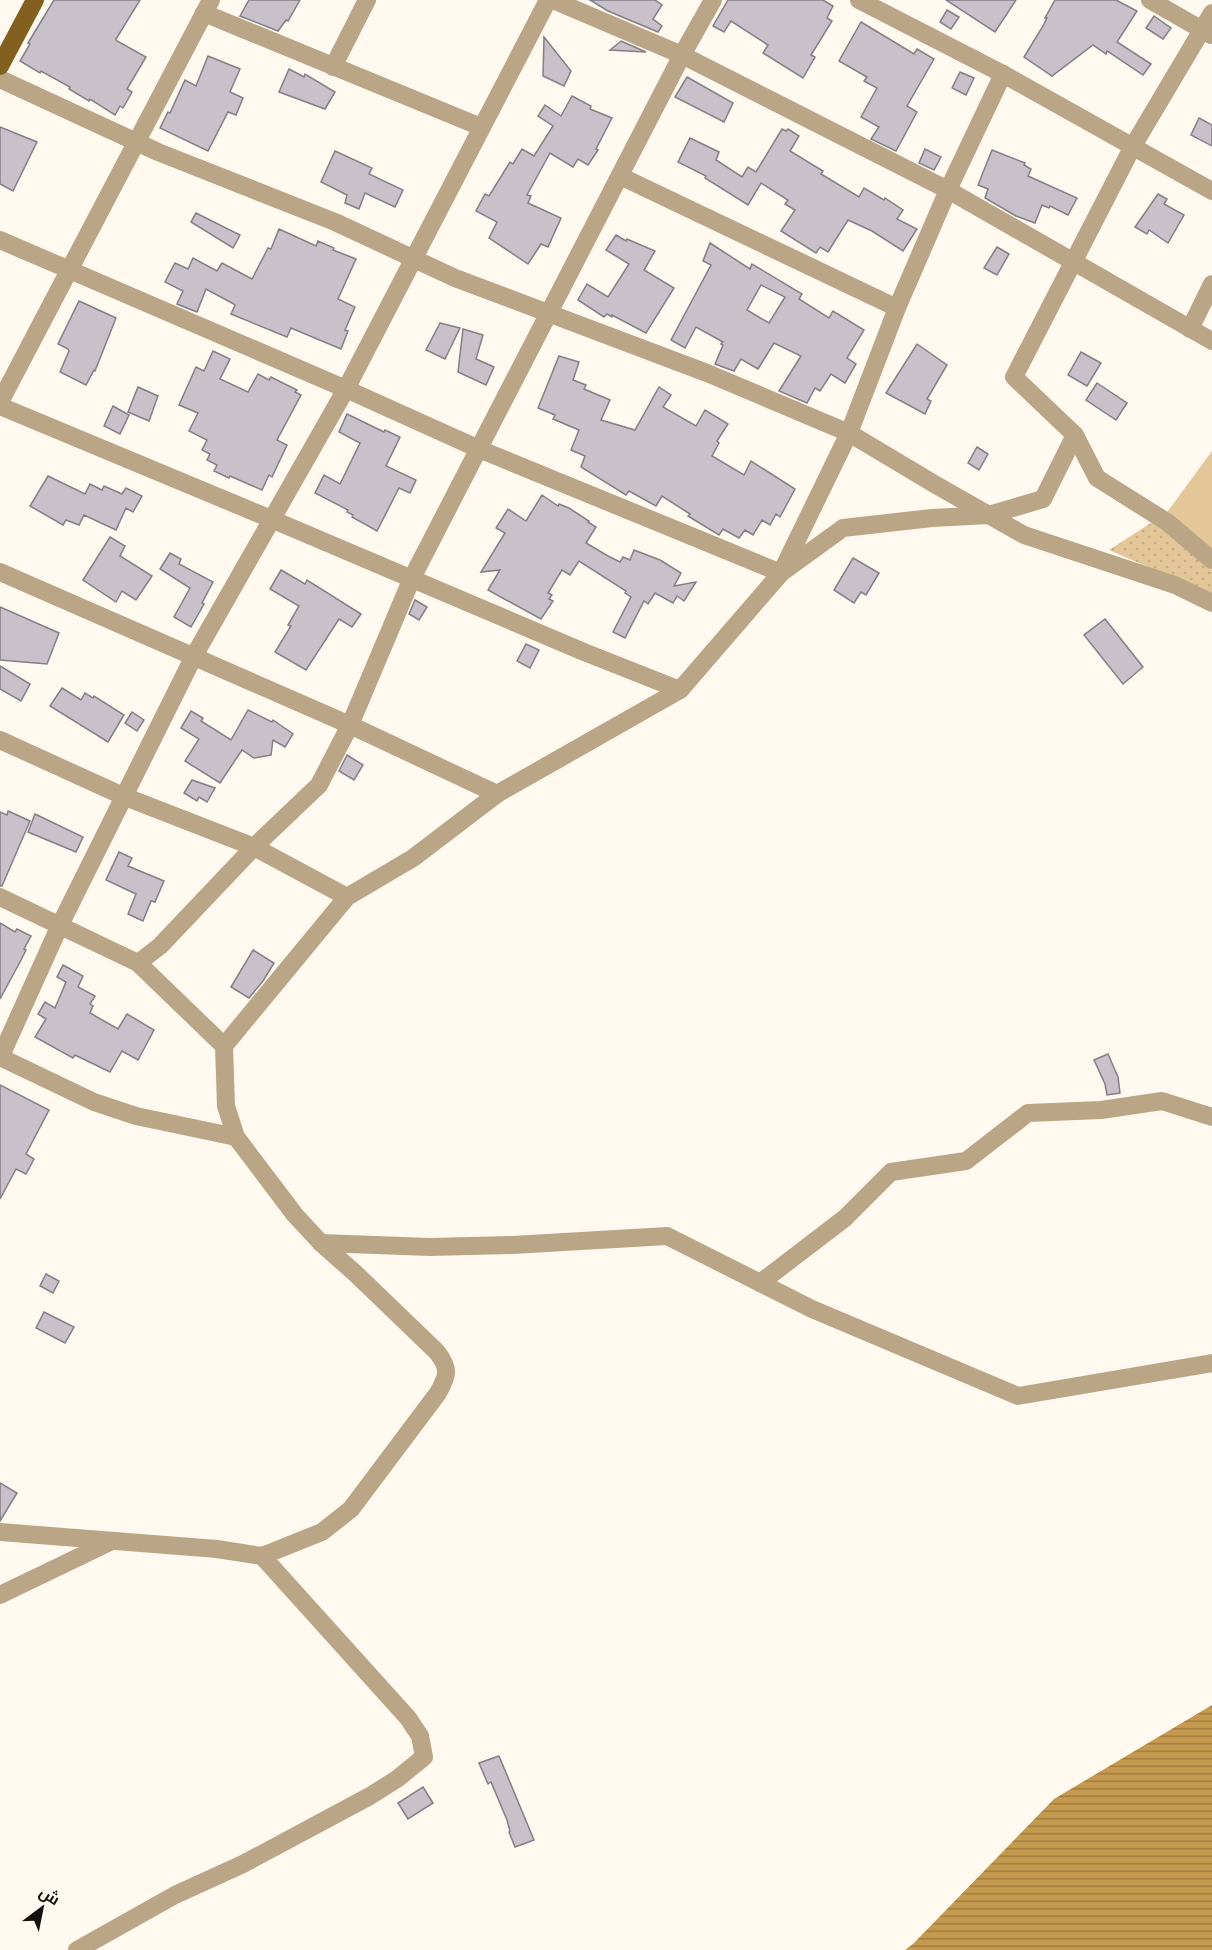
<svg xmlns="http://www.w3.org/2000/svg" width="1212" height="1950" font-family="Karla,Cairo,sans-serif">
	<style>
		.grass { fill: url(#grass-dots) }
		.pitch { fill: #e4c799 }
		.water { fill: url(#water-rules) }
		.building { fill: #c8c1ca; stroke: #847e86; stroke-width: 1.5; fill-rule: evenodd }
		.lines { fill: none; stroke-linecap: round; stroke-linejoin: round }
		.minor { stroke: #baa687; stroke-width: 18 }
		.major { stroke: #836020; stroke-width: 18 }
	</style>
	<defs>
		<pattern id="grass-dots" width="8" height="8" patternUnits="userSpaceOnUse" patternTransform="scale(1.5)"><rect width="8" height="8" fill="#e4c799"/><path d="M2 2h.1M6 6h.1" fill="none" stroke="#c3aa83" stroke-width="1.8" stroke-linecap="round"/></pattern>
		<pattern id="water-rules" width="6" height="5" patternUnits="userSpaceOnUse" patternTransform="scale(1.5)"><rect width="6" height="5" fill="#c69a4e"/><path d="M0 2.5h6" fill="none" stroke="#a07c3f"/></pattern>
	</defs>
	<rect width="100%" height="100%" fill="#fff9ef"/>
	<path class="grass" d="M1157,519L1212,570V595L1109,550Z"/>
	<path class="pitch" d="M1212,451V552L1165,515Z"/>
	<path class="water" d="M1212,1705V1950H905L913,1944L1054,1799Z"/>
	<g class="building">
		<path d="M54,0H140L116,39L117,41L146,57L127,89L132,92L123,108L120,106L115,115L90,99L89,101L69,89L70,87L41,71L40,73L20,61L30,44L28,43Z"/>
		<path d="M249,0H300L288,21L286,20L278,31L240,16Z"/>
		<path d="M590,0H655L662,5L653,19L662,26L658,32L608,11Z"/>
		<path d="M728,0H823L833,6L827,18L832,21L811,55L815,57L803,78L763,53L768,45L731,21L724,32L713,26Z"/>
		<path d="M946,0H1016L995,32Z"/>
		<path d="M1055,0H1116L1137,11L1117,42L1151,64L1143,75L1107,51L1106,54L1093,45L1052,76L1024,57L1043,26L1047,18H1045Z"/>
		<path d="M947,10L959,17L951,29L940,22Z"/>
		<path d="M1154,16L1171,28L1163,39L1146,28Z"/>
		<path d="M861,22L914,54L917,49L934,59L907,106L917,112L896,151L871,139L879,127L861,117L877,88L864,81L867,77L839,61Z"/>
		<path d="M544,37L571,71L564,86L543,76Z"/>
		<path d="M621,41L646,52L610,50Z"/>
		<path d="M208,56L240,69L230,92L243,98L236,115L228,112L208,151L160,128L168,112L170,113L185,80L196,86Z"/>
		<path d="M289,69L304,77L305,74L335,92L325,109L279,92Z"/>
		<path d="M960,72L974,78L966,95L952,88Z"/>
		<path d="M687,77L733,103L724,122L675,97Z"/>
		<path d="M572,96L591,106L590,109L612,118L596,149L598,150L588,165L578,159L573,167L550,153L527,195L531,196L528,203L561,218L548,247L541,244L528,264L489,238L497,222L476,211L485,194L489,196L510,162L513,164L522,149L534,156L553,126L538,116L545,105L561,116Z"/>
		<path d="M1199,118L1212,125V146L1191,135Z"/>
		<path d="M0,127L37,142L13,191L0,184Z"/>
		<path d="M782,129L786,131L788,129L799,136L790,151L823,171L821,174L859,197L864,188L884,200L885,198L903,210L897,219L917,229L903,251L872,231L848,220L828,252L820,247L816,253L781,231L795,210L785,204L788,200L761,183L748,205L705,178L706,176L678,162L690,138L719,152L716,160L742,177L748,167L756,172Z"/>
		<path d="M925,149L941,157L934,170L919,163Z"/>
		<path d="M992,150L1025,163L1024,165L1031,169L1028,176L1077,198L1068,215L1050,206L1049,208L1042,205L1035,223L1016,216L985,198L988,189L978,185Z"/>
		<path d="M335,151L372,168L369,174L403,190L395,207L365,193L359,209L345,203L347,195L321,182Z"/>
		<path d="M1158,194L1167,199L1164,204L1184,215L1168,243L1149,230L1147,234L1135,227Z"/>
		<path d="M196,213L240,235L233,248L191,222Z"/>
		<path d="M279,229L316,246L318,241L334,248L333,250L356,259L338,299L355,307L345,330L348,331L341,349L291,328L287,337L231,314L235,305L232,303L206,289L197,312L177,304L183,291L165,282L175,263L188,269L193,258L217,271L222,263L252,279L268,248L271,249Z"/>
		<path d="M616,235L626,241L627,239L655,251L644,270L674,288L646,333L612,315V317L607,314L604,317L578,300L587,284L608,297L629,264L606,250Z"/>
		<path d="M710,243L750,269L752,264L802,294L799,299L829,318L833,311L864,330L847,358L856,364L845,383L831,374L820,391L815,388L807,403L779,391L801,356L774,343L758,369L741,359L734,371L715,364L723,345L721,344L723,342L696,327L685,348L671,340L711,265L703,261ZM761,285L785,297L769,323L747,310Z"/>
		<path d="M997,247L1009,254L997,275L984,268Z"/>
		<path d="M79,301L116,318L95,371L94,370L86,385L60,372L69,351L68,349L58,344Z"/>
		<path d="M440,323L460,328L445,359L426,350Z"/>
		<path d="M463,329L483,335L476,359L494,367L486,385L458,372Z"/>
		<path d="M917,344L947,365L927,399L931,401L925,414L886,393Z"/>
		<path d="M213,351L230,359L220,379L248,392L258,374L269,380L271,377L297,390L295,392L301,395L277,440L287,445L272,477L269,475L262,490L230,476L229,478L214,471L217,465L207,460L210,454L202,450L207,440L189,431L198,413L179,405L196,367L204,371Z"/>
		<path d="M1081,352L1101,363L1087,386L1068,375Z"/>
		<path d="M559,356L579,362L573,380L586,385L584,389L610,400L601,420L635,430L659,387L671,395L663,407L696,426L705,410L728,424L717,441L719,443L712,456L744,475L751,461L795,489L780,517L776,514L770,525L762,520L753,535L745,530L739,538L723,529L719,535L688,516L690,514L662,496L656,506L629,491L626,495L581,467L585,456L571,450L579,430L553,419L555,415L538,408Z"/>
		<path d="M1097,383L1127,403L1116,420L1086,400Z"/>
		<path d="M138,387L158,396L149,421L128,412Z"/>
		<path d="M113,406L129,415L120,434L104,426Z"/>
		<path d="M347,414L384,432L385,430L400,437L386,466L416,480L410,493L399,488L377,531L352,517L353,515L347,512L348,510L315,493L324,475L340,484L360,443L339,432Z"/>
		<path d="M977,447L988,454L979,470L968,463Z"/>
		<path d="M48,476L85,494L90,484L102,490L104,486L122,494L126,488L142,496L133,512L126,508L116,530L84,515L79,525L66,520L63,525L30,506Z"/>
		<path d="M542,495L558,506L559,504L569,508L589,521L588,522L596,527L586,543L608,556L620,562L623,557L630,560L634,550L660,560L681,573L674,586L696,582L684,601L677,596L673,603L655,593L648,604L644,601L625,638L613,632L631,597L625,593L626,591L579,561L570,575L562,570L548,593L552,595L549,599L553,601L541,619L488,590L500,570L481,572L505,533L496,528L508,509L526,521Z"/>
		<path d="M110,537L125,546L120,556L152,576L136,600L122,591L116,602L83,580Z"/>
		<path d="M170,553L181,559L179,564L213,582L202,603L204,604L191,627L174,617L190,588L160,569Z"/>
		<path d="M853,558L879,573L866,595L861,592L854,603L834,590Z"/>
		<path d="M281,570L305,584L307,580L361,614L352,627L339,619L306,670L275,652L291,626L288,625L299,606L270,589Z"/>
		<path d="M415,600L427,607L419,620L409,614Z"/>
		<path d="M0,607L59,633L47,664L0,660Z"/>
		<path d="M1105,619L1143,667L1123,684L1084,635Z"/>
		<path d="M526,644L539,650L530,668L517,661Z"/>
		<path d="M0,666L30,684L21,701L0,689Z"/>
		<path d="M62,688L81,700L85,693L93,698L94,696L124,715L108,742L50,706Z"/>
		<path d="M248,710L272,722L273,720L293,734L285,747L273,740L271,755L254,758L242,750L220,783L185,761L199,739L181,728L191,711L203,718L201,721L231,740Z"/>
		<path d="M132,712L144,720L137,731L125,723Z"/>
		<path d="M347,755L363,765L354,780L339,771Z"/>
		<path d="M192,780L215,788L207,802L199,797L197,801L184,793Z"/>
		<path d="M8,811L30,821L2,886H0V812L7,815Z"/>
		<path d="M35,814L83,837L76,852L28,832Z"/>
		<path d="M119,852L132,858L128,866L164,881L155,902L151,901L143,921L128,914L136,894L106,880Z"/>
		<path d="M0,923L15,932L17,929L31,936L24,949L26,950L20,962L0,999Z"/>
		<path d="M253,950L274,963L263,981L249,998L231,987Z"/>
		<path d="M63,965L83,976L78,987L95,996L90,1004L93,1006L90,1013L118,1029L127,1014L154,1030L138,1060L122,1051L110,1072L75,1055L73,1058L35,1037L46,1019L38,1014L45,1002L55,1008L66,982L57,977Z"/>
		<path d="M1108,1054L1118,1077L1120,1093L1107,1095L1105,1084L1094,1060Z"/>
		<path d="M0,1085L49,1110L26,1154L34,1159L26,1174L16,1169L0,1199Z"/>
		<path d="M46,1274L59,1281L53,1293L40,1286Z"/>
		<path d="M44,1312L74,1327L65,1343L36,1328Z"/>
		<path d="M0,1483L17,1493L0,1521Z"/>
		<path d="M499,1756L534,1840L515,1847L509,1832L510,1831L507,1820L491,1782L488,1784L479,1763Z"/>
		<path d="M423,1787L433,1803L408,1819L398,1803Z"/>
	</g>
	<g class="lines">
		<g class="minor">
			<path d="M553,0L682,55L948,190L1212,341"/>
			<path d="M859,0L1003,74L1212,191"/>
			<path d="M1150,0L1211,35"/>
			<path d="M204,13L481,127"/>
			<path d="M1212,13L1133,146L1014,377L1075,435L1097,478L1167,522L1212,560"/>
			<path d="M333,67L367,0"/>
			<path d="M0,79L158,152L335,222L455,278L707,373L849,433L936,485L1024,535L1175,585L1212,603"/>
			<path d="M620,176L897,308"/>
			<path d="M0,240L346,389L479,449L781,573L843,528L932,518L989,515L1043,499L1075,435"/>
			<path d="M1190,329L1212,284"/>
			<path d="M0,402L211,0"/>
			<path d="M0,406L271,519L584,652L680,690"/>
			<path d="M0,572L350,725L497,794"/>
			<path d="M0,740L123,796L254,847L347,897"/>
			<path d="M0,897L138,963L224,1046L226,1106L236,1137L295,1215L321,1243L356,1274L437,1352C450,1369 448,1375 438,1393L351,1509L322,1532L262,1556L217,1549L0,1532"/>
			<path d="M138,963L160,946L254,847L319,785L350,725L412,578L682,55L713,0"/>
			<path d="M224,1046L347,897L413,858L497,794L680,690L781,573L849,433L897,308L948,190L1003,74"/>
			<path d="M0,1057L94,1102L136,1116L236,1137"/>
			<path d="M0,1058L60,925L194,656L346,389L548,0"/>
			<path d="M321,1243L430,1247L513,1245L667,1236L812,1309L1018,1396L1212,1363"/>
			<path d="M760,1283L845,1218L891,1172L966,1161L1028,1113L1101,1110L1162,1101L1212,1117"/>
			<path d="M0,1595L112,1541"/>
			<path d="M77,1950L175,1895L243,1864L370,1796L397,1779L424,1757L420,1736L408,1718L262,1556"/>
		</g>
		<path class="major" d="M0,66L35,0"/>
	</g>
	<g transform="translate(42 1908) rotate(32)" stroke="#fff9ef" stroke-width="4.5" paint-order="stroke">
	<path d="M0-4.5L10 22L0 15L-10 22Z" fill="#14120f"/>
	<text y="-9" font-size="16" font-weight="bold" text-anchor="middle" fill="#14120f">ش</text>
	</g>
</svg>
